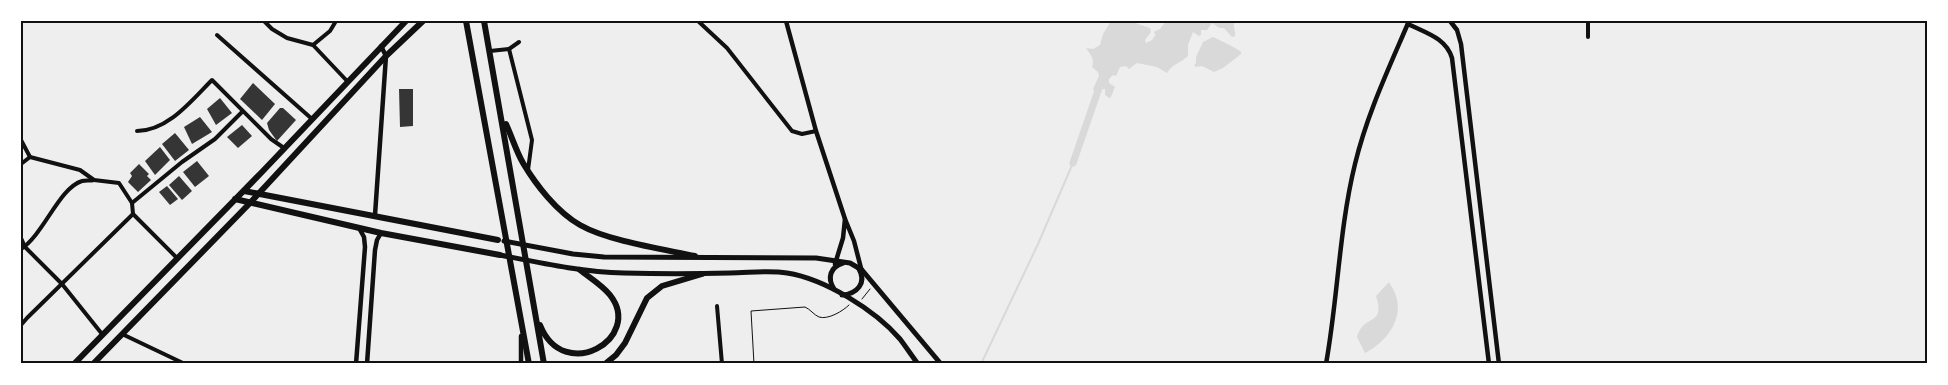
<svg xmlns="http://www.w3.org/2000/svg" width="1948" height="385" font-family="Montserrat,sans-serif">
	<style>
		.green { fill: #eee }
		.water { fill: #d9d9d9 }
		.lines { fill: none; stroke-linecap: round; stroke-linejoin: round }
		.stream { stroke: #d9d9d9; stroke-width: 2 }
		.canal { stroke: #d9d9d9; stroke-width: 7 }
		.building { fill: #353535 }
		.path { stroke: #111; stroke-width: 1 }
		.minor { stroke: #111; stroke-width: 4 }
		.tertiary { stroke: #111; stroke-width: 4.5 }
		.secondary { stroke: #111; stroke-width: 5 }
		.trunk { stroke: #111; stroke-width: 6 }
		.neatline { fill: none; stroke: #111; stroke-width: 2 }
	</style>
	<rect width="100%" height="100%" fill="#fff"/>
	<rect class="green" x="21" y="21" width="1906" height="343"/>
	<g class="water">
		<path d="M1111,21H1129L1150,28L1151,32L1145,40L1146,43L1152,40L1156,34H1154L1155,31L1160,29L1166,21H1235C1232,27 1236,30 1235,36L1232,37L1224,28H1219L1212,23L1207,30H1201V35L1199,36L1193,32L1188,45V56C1181,63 1172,64 1167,73L1157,67L1137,63L1129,69L1126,66L1120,67L1116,76L1113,75L1109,79V83L1115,87L1111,97L1109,98L1105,95V89H1102L1098,94L1093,89L1099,76L1098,72L1092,67C1095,59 1090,54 1086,48L1093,49L1100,45L1103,34Z"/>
		<path d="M1213,37C1217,39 1239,49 1241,52V54L1223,68L1214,72L1202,66L1196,67L1194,65L1196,63V57L1203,42Z"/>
		<path d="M1389,282C1391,286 1395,291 1396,296C1404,320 1385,343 1365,353L1357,337C1364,313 1386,327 1376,296Z"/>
	</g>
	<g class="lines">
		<path class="stream" d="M981,364L1038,244L1073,163"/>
		<path class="canal" d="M1073,163L1100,85"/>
	</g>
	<g class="building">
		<path d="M253,83L275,104L262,120L240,99Z"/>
		<path d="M399,89H413V126L400,127Z"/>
		<path d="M220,98L232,113L216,125L207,109Z"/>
		<path d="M280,108H283L296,120L277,141L269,130L267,123Z"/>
		<path d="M200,117L212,132L192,144L184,127Z"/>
		<path d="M242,125L252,136L238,148L227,137Z"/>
		<path d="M175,133L189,150L175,161L162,144Z"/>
		<path d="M160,147L170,160L155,175L145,161Z"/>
		<path d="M197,161L209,176L195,187L183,172Z"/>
		<path d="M139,164L149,174L147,176L151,180L138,192L128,182L132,176L130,173Z"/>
		<path d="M179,176L192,191L182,200L169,185Z"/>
		<path d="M167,186L178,199L170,205L159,192Z"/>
	</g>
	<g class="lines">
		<g class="path">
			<path d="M862,299L870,289"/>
			<path d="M754,364L751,311L805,307C810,309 814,315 819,317C828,320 843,311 849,305"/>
		</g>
		<g class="minor">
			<path d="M264,21L272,29L287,38L313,45L348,82"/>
			<path d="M698,21L727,48L792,131L802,134L816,131"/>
			<path d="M217,35L312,119"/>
			<path d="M1588,37V21"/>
			<path d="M313,45L330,31L336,21"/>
			<path d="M509,49L519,42"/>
			<path d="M490,51L509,49L532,140L528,170"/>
			<path d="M137,131C168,131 192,100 212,80L271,139L284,148"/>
			<path d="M21,140L30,157L80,170L94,180L119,183L132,203L133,214L177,258"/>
			<path d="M21,164L30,157"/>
			<path d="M132,203L182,162L215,139L242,112"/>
			<path d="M21,238L25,247L62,284L102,334"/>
			<path d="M21,249C44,234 59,188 82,181C85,180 90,181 94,180"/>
			<path d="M717,306L722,364"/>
			<path d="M21,325L27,318L133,214"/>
			<path d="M122,334L185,364"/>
		</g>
		<g class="tertiary">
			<path d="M786,21L816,131L845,219"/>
			<path d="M1450,21L1457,30L1461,44L1499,364"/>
			<path d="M1408,24C1426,33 1446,38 1452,58L1489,364"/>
			<path d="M375,215L386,56L381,46"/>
			<path d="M835,264L843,238L845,219L854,241L862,272"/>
			<path d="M356,364L365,247L364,237L359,228"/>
			<path d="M367,364L375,250L377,240L381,233"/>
			<path d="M521,364V336"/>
			<path d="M1326,364C1338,298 1339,229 1355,164C1367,114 1389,68 1409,21"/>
		</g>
		<g class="secondary">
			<path d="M504,241L573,254L604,257L816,258L850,263L862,270L941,364"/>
			<path d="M500,255C541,263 582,272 624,273C659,274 694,274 730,273C748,273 768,270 787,273C825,279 875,310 900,339C906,347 912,356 918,364"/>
			<path d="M834,289C827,278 830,267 843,263"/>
			<path d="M842,295C857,294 867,283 859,269"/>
		</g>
		<g class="trunk">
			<path d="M466,21L529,364"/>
			<path d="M484,21L544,364"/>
			<path d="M506,124C512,137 516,151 523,163C536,185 557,212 580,225C608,241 662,249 695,256"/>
			<path d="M244,191L498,240"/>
			<path d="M235,199L381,233L500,255"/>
			<path d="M540,325C564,385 644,338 610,295C602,285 590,278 580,270"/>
			<path d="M74,364L261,173L406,21"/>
			<path d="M93,364L250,203L386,56L423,21"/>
			<path d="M605,364L616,355L625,343L647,298L662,286L702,274"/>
		</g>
	</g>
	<rect width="1948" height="385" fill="none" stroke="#ffffff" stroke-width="45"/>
	<rect x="22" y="22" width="1904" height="340" class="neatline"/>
</svg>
